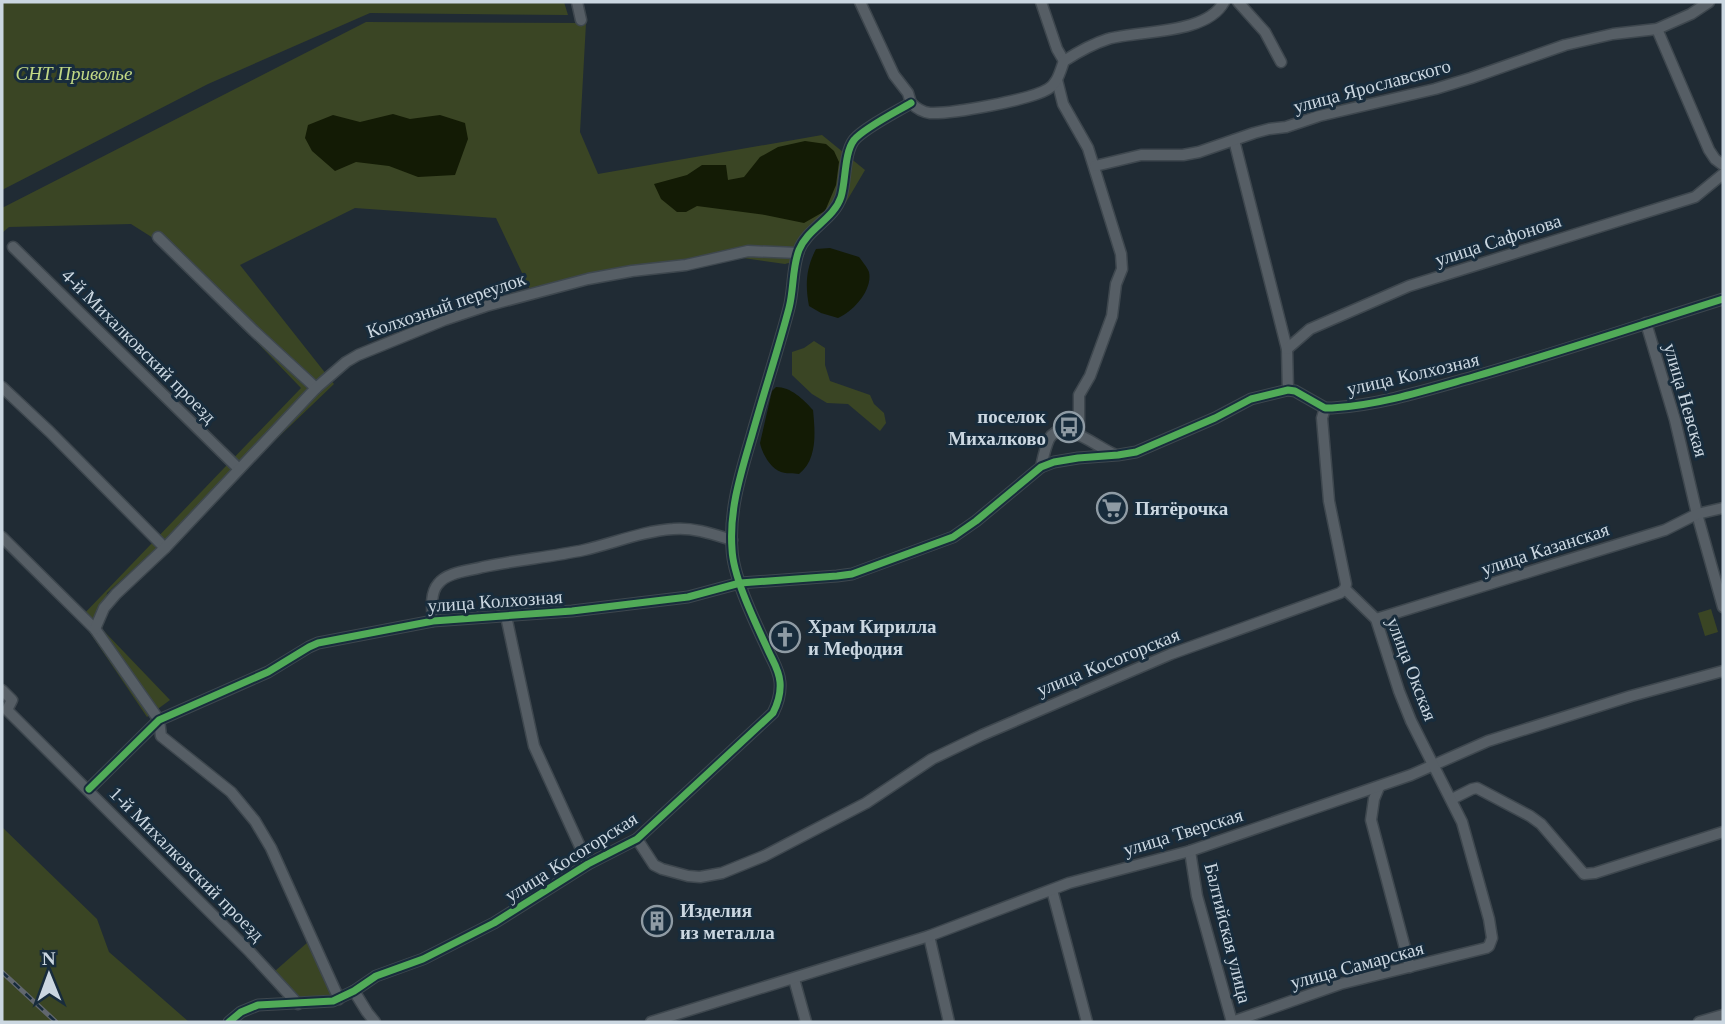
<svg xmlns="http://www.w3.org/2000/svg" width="1725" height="1024" font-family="Georgia,serif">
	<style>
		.green { fill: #3a4524 }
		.water { fill: #131b05 }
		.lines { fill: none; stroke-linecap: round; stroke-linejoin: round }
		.minor-casing { stroke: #3e474e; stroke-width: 13 }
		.minor { stroke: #565e65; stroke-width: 10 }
		.rail-casing { stroke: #61676e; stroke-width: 5 }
		.rail { stroke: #182c3c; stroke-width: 2.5; stroke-dasharray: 8; stroke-linecap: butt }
		.cycleway-casing { stroke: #182c3c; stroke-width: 11 }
		.cycleway { stroke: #51ab58; stroke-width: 7 }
		.labels { text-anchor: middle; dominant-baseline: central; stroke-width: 6; stroke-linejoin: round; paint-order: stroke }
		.park-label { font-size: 19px; font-style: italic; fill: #c1d884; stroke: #182c3c }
		.street-label { font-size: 19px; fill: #cbd7e1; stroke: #182c3c }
		.poi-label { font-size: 19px; font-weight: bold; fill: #cbd7e1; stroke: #182c3c; text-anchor: start }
	</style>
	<rect width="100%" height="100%" fill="#202b34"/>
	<g class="green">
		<path d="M2,2H564L568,15L370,13L208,84L2,190Z"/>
		<path d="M366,22L586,23L580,132L598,174L822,135L865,170L845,204L821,218L798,240L803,259L785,264L743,258L591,283L534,298L496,218L355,208L240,265L334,384L243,471L107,593L102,629L170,700L147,717L80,618L301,388L161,243L131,224L9,227L2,233V208Z"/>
		<path d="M814,341L825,348V365L830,381L870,395L874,404L884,413L886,423L880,431L848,404L827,403L812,394L792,375V352L804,348Z"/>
		<path d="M1711,609L1718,632L1705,636L1698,613Z"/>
		<path d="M2,827L97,919L109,952L189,1022H2Z"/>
		<path d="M308,942L331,995L299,998L275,971Z"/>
	</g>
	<g class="water">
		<path d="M393,114L410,119L440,115L465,123L468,139L455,175L418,177L389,166L356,162L335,171L312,151L305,138L308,125L333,115L360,122Z"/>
		<path d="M805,141L826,144L834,151L839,162L836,185L825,211L804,223L765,215L697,206L686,212H677L661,199L654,184L687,175L702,165H726L728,180L744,177L760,157L778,147Z"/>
		<path d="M830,248L859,257C862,261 867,267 869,272C873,290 853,312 838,318L821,313L809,306C805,285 806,268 816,249Z"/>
		<path d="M776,387C791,387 803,399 813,410C815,431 818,459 799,474C794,473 786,474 781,472C770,468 762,453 760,443L772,391Z"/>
	</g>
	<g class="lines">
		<g class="minor-casing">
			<g id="minor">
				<path d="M577,2L581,20"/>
				<path d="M860,2L894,75L908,93L911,103"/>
				<path d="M1041,2L1057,49L1064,61"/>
				<path d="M1238,2L1265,32L1281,62"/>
				<path d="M1657,29L1709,150L1715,159L1723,165"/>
				<path d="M1057,80L1063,104L1088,148L1121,254L1122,269L1116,284L1112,316L1090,376L1079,395V429L1078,434"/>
				<path d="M911,103C917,109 922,112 930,113C952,114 1030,100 1048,89C1058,83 1060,71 1064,61C1078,52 1092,44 1108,39C1140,30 1206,35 1224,2"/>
				<path d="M1234,140L1287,349L1288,390"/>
				<path d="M1095,166L1141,155H1183L1199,152L1254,133L1269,129L1286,127L1319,116L1435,89L1471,78L1565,45L1613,34L1657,29L1691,14L1709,2"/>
				<path d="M158,237L254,331L316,388"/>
				<path d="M13,247L239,469"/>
				<path d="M1646,323L1675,420L1697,514L1723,607"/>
				<path d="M1287,349L1310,329L1409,286L1695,197L1723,174"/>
				<path d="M2,387L50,432L165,548"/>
				<path d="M1041,467C1043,458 1045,448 1049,439C1062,416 1098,448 1114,454"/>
				<path d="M2,537L95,629L159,720L161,736L231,792L255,821L271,848L339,999"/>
				<path d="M506,616L534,746L588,864"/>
				<path d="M1376,619L1665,530L1697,514L1723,508"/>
				<path d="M433,621C432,609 430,593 438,584C447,572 469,571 483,567C516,560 551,557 584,550C614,543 643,531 673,529C693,527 713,534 732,540"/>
				<path d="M95,629L104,608L116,594L165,548L316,388L346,362L358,355L444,320L486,306L588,279L632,271L686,265L748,251L798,253"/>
				<path d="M2,690L12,700L7,710L250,952L298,1004"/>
				<path d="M1379,787L1374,799L1371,820L1410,967"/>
				<path d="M89,789L159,720L268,672L309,647L318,643L433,621L572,611L688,597L740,583L837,576L852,574L953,537L976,521L1041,467L1054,462L1078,458L1118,455L1136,452L1215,418L1251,399L1288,390L1295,391L1325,408H1332C1380,405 1427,390 1473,377C1557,353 1640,325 1723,299"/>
				<path d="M1452,799L1472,789L1477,788L1530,816L1541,824L1584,874L1595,873L1723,832"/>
				<path d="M637,839L654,865L662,869L688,876L700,877L722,873L764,856L866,803L932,759L982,735L1171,654L1340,593L1345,589"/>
				<path d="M1190,851L1197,896L1232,1022"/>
				<path d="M1052,890L1087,1022"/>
				<path d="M929,936L949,1022"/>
				<path d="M794,979L806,1022"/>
				<path d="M354,991L367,1012L375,1022"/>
				<path d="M229,1022L241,1012L258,1005L333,1001L354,991L376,976L423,959L494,923L588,864L637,839L773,713C778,703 781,693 780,682C779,669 772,660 767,648C755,622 733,577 732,549C729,509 741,473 752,435C764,392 778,350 789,308C794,289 792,268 799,250C807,229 834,219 841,197C846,181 844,153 854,140C864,128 896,112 911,103"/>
				<path d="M651,1022L929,936L1069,883L1190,851L1411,775L1488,741L1631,696L1723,671"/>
				<path d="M1232,1022L1340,984L1486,948L1489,946L1492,938L1489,919L1462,822L1411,721L1399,691L1376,619L1345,589L1346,584L1329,501L1322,418L1325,408"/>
				<path d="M1699,1022L1723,1015"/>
			</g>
		</g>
		<use href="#minor" class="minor"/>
		<g class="rail-casing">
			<path id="rail" d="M2,972L56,1022"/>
		</g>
		<use href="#rail" class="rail"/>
		<g class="cycleway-casing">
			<g id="cycleway">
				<path d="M89,789L159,720L268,672L309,647L318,643L433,621L572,611L688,597L740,583L837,576L852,574L953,537L976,521L1041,467L1054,462L1078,458L1118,455L1136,452L1215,418L1251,399L1288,390L1295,391L1325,408H1332C1380,405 1427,390 1473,377C1557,353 1640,325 1723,299"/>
				<path d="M229,1022L241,1012L258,1005L333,1001L354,991L376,976L423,959L494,923L588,864L637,839L773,713C778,703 781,693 780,682C779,669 772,660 767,648C755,622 733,577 732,549C729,509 741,473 752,435C764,392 778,350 789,308C794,289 792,268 799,250C807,229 834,219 841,197C846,181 844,153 854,140C864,128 896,112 911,103"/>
			</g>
		</g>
		<use href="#cycleway" class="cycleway"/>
	</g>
	<defs>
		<g id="bus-ring" transform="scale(1.575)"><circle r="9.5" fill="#182c3c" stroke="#8f9ba4" stroke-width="1.5"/><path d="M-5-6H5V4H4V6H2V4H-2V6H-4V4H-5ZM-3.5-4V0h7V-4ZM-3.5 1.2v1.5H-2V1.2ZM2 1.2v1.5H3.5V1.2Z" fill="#8f9ba4"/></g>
		<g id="supermarket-ring" transform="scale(1.575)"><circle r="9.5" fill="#182c3c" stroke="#8f9ba4" stroke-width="1.5"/><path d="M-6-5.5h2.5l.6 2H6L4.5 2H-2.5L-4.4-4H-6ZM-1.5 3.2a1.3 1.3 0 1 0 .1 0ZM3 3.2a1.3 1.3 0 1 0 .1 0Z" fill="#8f9ba4"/></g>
		<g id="church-ring" transform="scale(1.575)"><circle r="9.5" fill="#182c3c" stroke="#8f9ba4" stroke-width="1.5"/><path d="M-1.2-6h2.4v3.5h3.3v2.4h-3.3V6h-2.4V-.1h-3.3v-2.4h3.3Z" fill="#8f9ba4"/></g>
		<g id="building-ring" transform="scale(1.575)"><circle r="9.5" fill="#182c3c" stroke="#8f9ba4" stroke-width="1.5"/><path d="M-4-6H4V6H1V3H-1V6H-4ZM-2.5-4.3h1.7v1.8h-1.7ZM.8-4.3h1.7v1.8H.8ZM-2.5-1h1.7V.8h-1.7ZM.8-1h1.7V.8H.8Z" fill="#8f9ba4"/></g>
	</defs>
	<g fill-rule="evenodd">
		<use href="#bus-ring" x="1069" y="427"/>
		<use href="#supermarket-ring" x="1112" y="508"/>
		<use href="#church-ring" x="785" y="637"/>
		<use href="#building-ring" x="657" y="921"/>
	</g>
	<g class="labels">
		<g class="park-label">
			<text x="74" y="73">СНТ Приволье</text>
		</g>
		<g class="street-label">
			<text transform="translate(1372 86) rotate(-15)">улица Ярославского</text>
			<text transform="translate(1498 240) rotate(-18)">улица Сафонова</text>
			<text transform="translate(446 305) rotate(-19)">Колхозный переулок</text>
			<text transform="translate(139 346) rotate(45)">4-й Михалковский проезд</text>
			<text transform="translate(1413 374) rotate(-13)">улица Колхозная</text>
			<text transform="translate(1686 400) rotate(74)">улица Невская</text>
			<text transform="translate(1545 549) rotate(-18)">улица Казанская</text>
			<text transform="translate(495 601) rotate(-4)">улица Колхозная</text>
			<text transform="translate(1108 662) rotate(-22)">улица Косогорская</text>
			<text transform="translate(1412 669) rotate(69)">улица Окская</text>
			<text transform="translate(1183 832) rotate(-17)">улица Тверская</text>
			<text transform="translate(571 857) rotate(-32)">улица Косогорская</text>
			<text transform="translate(187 864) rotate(45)">1-й Михалковский проезд</text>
			<text transform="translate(1228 933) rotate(76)">Балтийская улица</text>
			<text transform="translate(1357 965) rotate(-15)">улица Самарская</text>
		</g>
		<g class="poi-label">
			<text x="1046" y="416" text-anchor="end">поселок<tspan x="1046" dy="22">Михалково</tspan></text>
			<text x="1135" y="508">Пятёрочка</text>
			<text x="808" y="626">Храм Кирилла<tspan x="808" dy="22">и Мефодия</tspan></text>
			<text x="680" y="910">Изделия<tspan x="680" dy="22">из металла</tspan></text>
		</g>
	</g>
	<rect width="1725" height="1024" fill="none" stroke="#cbd7e1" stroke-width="7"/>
	<g transform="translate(49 975) rotate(359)" stroke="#182c3c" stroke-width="5" paint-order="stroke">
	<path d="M0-5L12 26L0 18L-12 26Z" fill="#cbd7e1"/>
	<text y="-10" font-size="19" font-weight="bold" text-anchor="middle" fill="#cbd7e1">N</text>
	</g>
</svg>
